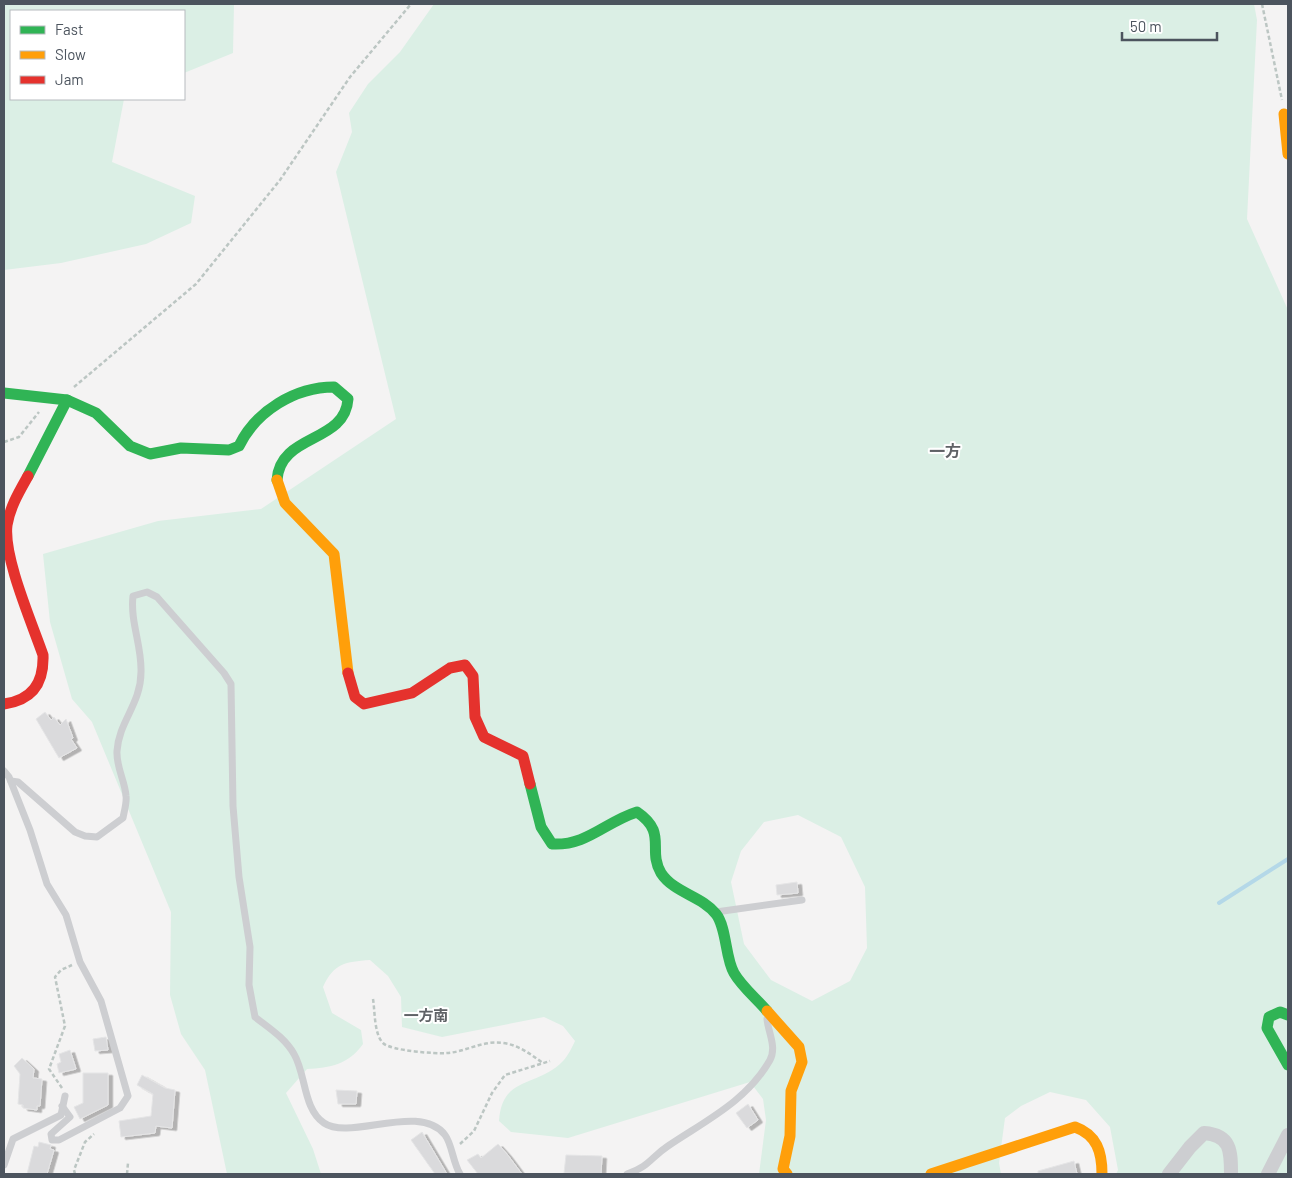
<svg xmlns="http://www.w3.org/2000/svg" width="1292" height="1178" font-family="Barlow,'Noto Sans JP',sans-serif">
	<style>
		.green { fill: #dbefe5; fill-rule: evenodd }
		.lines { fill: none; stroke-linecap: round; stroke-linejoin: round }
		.stream { stroke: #b4d8e8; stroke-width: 4 }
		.building { fill: #dadadc; stroke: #e5e5e6; filter: url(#shadow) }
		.path { stroke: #bcc6c3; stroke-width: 2.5; stroke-dasharray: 4 2.5; stroke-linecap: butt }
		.lane { stroke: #cdced1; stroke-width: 7 }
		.street { stroke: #cdced1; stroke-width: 14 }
		.fast { stroke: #30b455; stroke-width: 11 }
		.slow { stroke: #ff9f0a; stroke-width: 11 }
		.jam { stroke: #e5322d; stroke-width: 11 }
		.labels { text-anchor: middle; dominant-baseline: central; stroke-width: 4; stroke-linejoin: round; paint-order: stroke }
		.neighbourhood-label { font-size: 15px; font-weight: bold; fill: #5f6266; stroke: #fff }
		.quarter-label { font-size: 16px; font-weight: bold; fill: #5f6266; stroke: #fff }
	</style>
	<defs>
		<filter id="shadow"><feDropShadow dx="4.5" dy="2.5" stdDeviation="0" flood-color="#0004"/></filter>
	</defs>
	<rect width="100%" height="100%" fill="#f4f3f3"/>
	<g class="green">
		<path d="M4,4H234L233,53L184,73V11H11V99H124L112,162L195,196L191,223L146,244L61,263L4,270Z"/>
		<path d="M434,4H1254L1257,20L1247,219L1288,310V1174H1116L1118,1170L1110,1127L1086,1100L1050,1092L1021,1106L1005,1118L999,1163L1001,1174H759L766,1120L763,1099L750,1082L568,1138L511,1132L499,1121C502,1075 537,1088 563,1061C568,1056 572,1047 575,1041L563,1026L544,1017L442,1037L402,1027L401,997L388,976L370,960C345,962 334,963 323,987L332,1013L361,1030L363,1044C349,1064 330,1068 307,1069L286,1093L313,1149L321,1174H227L205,1070L181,1034L170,995L171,912L92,722L72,699L50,622L43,554L158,521L261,509L396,419L336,172L352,132L349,113L368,84L400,52ZM798,815L841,837L865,887L867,948L850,981L812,1001L771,980L744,944L731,882L741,851L764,822Z"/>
	</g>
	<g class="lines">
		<path class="stream" d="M1219,903L1288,859"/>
	</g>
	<g class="building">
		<path d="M45,712L51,720L54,717L60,725L66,719L73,738L71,739L77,748L59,758L36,719Z"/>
		<path d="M797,882L798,893L777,895L776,885Z"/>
		<path d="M106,1037L108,1050L95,1051L93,1039Z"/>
		<path d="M70,1050L76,1069L59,1073L57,1064L61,1062L59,1054Z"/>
		<path d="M22,1058L34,1069L33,1078L42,1079L40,1106H37V1110L23,1108V1105L18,1104L20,1074L14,1066Z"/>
		<path d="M83,1073H108V1105L80,1119L74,1107L83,1103Z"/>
		<path d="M142,1075L165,1088L175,1090L172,1128L156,1126L155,1133L121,1137L119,1121L151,1116L153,1094L137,1085Z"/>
		<path d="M336,1090L357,1091L356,1104H338Z"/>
		<path d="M748,1104L758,1120L747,1128L736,1113Z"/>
		<path d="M422,1132L447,1174H435L411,1140Z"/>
		<path d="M39,1142L51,1145L50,1149L54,1150L47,1174H27L34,1146L38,1147Z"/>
		<path d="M498,1144L507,1154L522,1174H478L467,1160L478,1154L481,1158Z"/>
		<path d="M566,1155L602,1156L601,1174L564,1173Z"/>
		<path d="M1074,1161L1077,1174H1038V1171Z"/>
	</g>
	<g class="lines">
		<g class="path">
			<path d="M1262,4L1282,100"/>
			<path d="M74,387L196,284L280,180L350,77L411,4"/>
			<path d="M4,442L19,437L39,412"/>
			<path d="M373,999C375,1011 374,1034 383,1043C391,1051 436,1054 447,1053C466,1052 482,1040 503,1043C519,1045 530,1054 543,1063"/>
			<path d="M62,1088L49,1069L65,1026L55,977L61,970L72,965"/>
			<path d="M460,1144L474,1131L492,1093L505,1075L550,1061"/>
			<path d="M75,1174L74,1170L85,1142L94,1134"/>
			<path d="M127,1174L128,1163"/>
		</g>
		<g class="lane">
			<path d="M4,771L9,777L30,830L47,884L66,915L80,962L101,1001L128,1096L120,1108L59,1140H52L51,1134L70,1117L62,1106"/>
			<path d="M11,781L18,782L75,832L85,836L97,837L123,818C124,812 127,802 126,796C125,781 116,767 117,751C119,721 141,704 141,672C142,646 130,622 133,596L147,592L157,597L224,673L231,684L233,806L239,877L250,947L249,985L255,1017C269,1028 285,1038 294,1054C306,1074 303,1109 324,1123C350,1141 420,1102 445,1135C452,1144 453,1163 460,1174"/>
			<path d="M716,912L802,900"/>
			<path d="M4,1165L13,1139L61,1115L65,1096"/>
			<path d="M627,1174C650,1166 650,1158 668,1146C705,1121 747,1101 770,1060C777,1047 768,1032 767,1019"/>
		</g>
		<g class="street">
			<path d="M1169,1174L1190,1147L1204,1133C1231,1135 1231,1151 1231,1174"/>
			<path d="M1268,1174L1288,1135"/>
		</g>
		<g class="fast">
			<path d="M4,393L67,400L96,413L130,446L150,454L181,448L229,450L239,446C256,411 295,387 334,387L348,399C345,444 280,433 277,480"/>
			<path d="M28,476L67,400"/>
			<path d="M530,784L541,827L552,844C587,846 605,822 637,812C668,833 647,849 661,873C674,893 702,896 716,914C727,928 725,958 734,973C742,987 757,999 767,1011"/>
			<path d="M1288,1015L1280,1012L1269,1017L1267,1028L1288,1065"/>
		</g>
		<g class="slow">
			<path d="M1284,114L1288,154"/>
			<path d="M277,480L285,503L334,554L348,673"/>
			<path d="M767,1011L799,1047L802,1062L791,1091L790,1136L783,1169L787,1174"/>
			<path d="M931,1174L1075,1127C1097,1135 1102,1152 1102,1174"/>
		</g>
		<g class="jam">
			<path d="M348,673L355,697L364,704L412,693L450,668L465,665L473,676L475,717L484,737L523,756L530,784"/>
			<path d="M4,704C32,700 44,683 43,655C32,623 3,557 7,525C10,507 19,492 28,476"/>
		</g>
	</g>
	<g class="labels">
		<g class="neighbourhood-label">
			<text x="426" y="1015">一方南</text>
		</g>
		<g class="quarter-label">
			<text x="945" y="450">一方</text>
		</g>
	</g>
	<rect width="1292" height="1178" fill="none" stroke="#4c545e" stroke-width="10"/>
	<rect x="10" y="10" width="175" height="90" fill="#ffffff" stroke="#b7bbbf"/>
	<rect x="20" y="26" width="25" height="8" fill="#30b455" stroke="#b7bbbf"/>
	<text x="55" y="35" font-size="15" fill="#4c545e">Fast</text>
	<rect x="20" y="51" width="25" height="8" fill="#ff9f0a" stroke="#b7bbbf"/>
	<text x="55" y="60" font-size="15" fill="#4c545e">Slow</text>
	<rect x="20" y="76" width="25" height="8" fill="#e5322d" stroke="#b7bbbf"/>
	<text x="55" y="85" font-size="15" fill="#4c545e">Jam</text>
	<path d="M1122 32v8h95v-8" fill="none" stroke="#4c545e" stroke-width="2.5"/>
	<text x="1130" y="32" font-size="15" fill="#4c545e" stroke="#ffffff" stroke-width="4" paint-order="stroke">50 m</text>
</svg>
